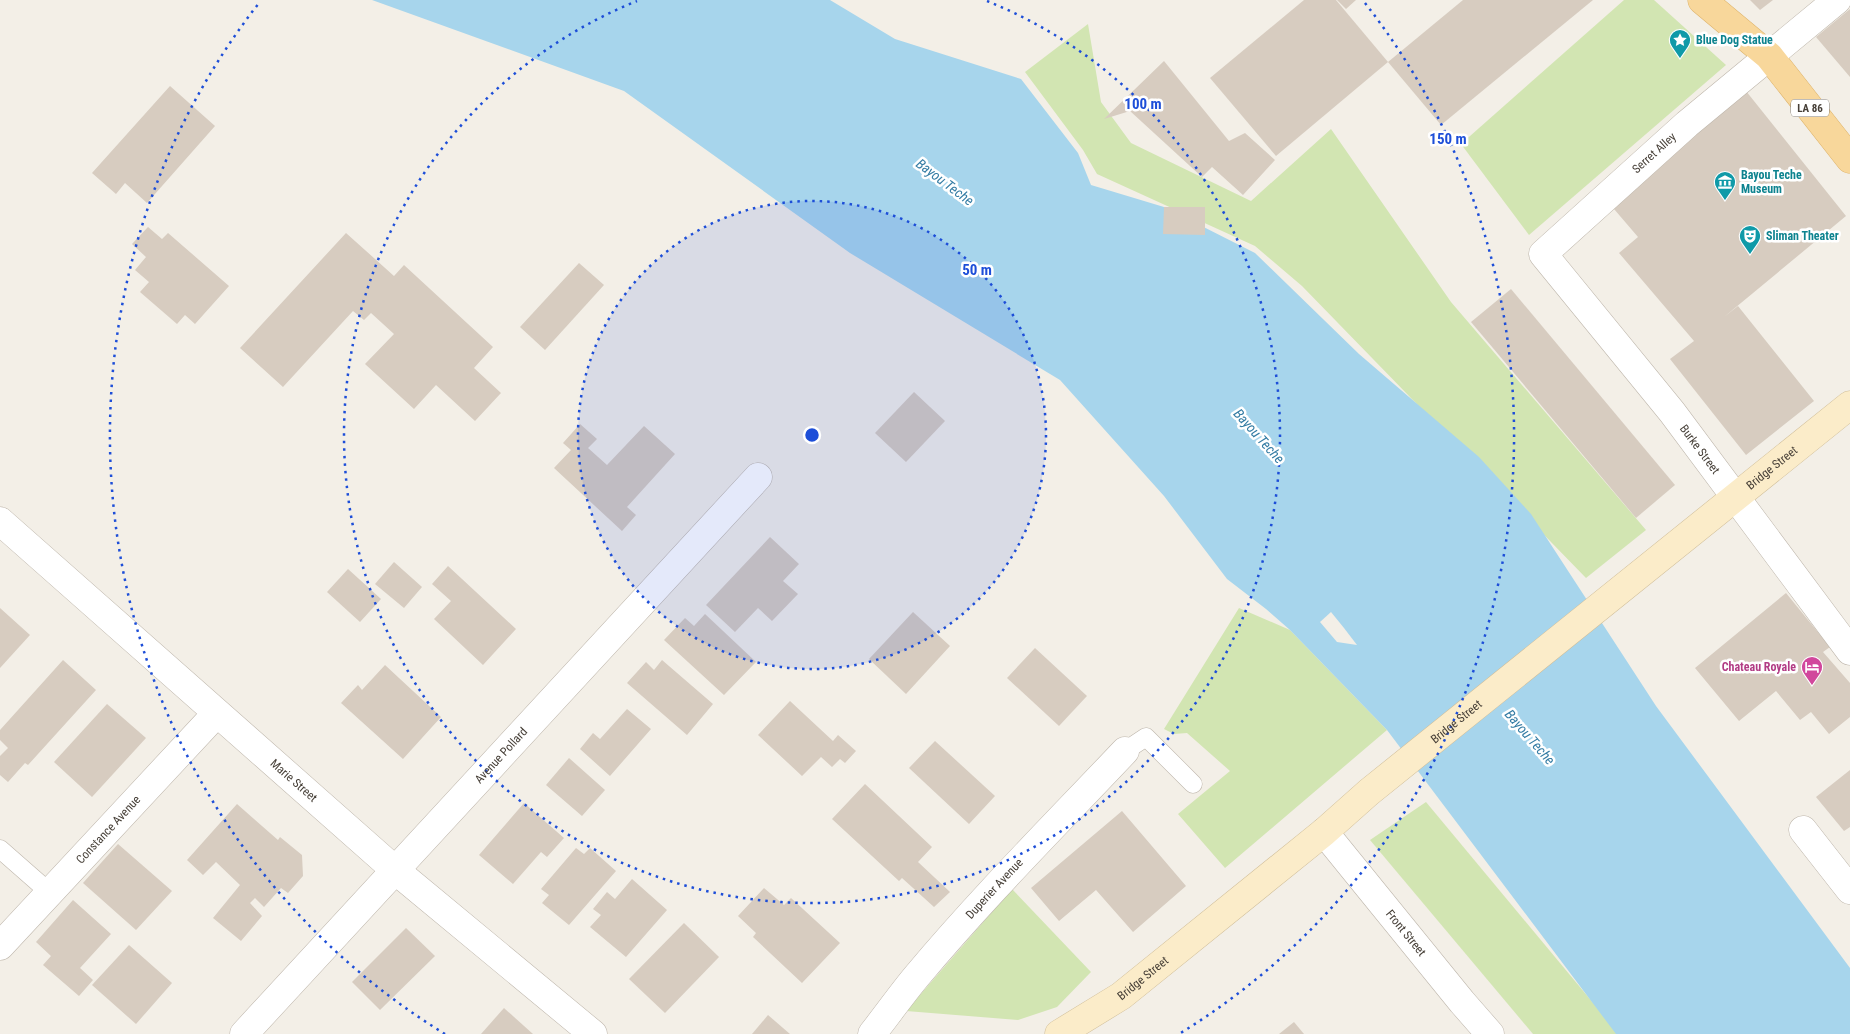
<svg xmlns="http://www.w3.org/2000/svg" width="1850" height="1034" font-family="'Roboto Condensed',sans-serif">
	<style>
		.green { fill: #d2e5b2 }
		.water { fill: #a7d5ec }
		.pier { fill: #f3efe7 }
		.building { fill: #d7ccc0 }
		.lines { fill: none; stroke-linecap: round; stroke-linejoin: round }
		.service-casing { stroke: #beb6ab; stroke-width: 19 }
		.minor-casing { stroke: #beb6ab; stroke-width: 29 }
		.secondary-casing { stroke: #d0be99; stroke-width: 29 }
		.primary-casing { stroke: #ddb36b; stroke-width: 29 }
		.service { stroke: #fff; stroke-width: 18 }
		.minor { stroke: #fff; stroke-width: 28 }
		.secondary { stroke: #fbecc9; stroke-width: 28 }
		.primary { stroke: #f8d79b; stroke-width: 28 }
		.ring { fill: none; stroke: #1d4ed8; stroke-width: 2.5; stroke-dasharray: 2.5 5 }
		.labels { text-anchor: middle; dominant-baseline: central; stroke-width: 5; stroke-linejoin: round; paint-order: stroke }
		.shield { fill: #fff; stroke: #7e7973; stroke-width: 1 }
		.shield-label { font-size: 11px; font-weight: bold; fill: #463f37 }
		.culture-label { font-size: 12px; font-weight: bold; fill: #0d838f; stroke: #fff; text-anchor: start }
		.street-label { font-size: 12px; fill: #463f37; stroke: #fff }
		.hotel-label { font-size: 12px; font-weight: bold; fill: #b23c85; stroke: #fff; text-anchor: end }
		.water-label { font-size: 14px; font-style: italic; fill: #347ca4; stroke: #fff }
		.centre { fill: #1d4ed8; stroke: #fff; stroke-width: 2.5 }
		.ring-label { font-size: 15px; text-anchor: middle; font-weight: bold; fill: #1d4ed8; stroke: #fff; stroke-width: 5; stroke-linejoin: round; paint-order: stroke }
	</style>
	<rect width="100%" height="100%" fill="#f3efe7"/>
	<g class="green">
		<path d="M1624,0H1654L1726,65L1529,235L1461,144Z"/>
		<path d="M1088,24L1101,102L1131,143L1251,201L1331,129L1451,302L1646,530L1586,578L1302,286L1255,246L1097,174L1083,150L1025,72Z"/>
		<path d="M1239,608L1290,630L1387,730L1225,868L1178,814L1230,771L1187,733L1174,734L1164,729Z"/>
		<path d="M1426,802L1619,1034H1533L1370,840Z"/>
		<path d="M1012,889L1091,972L1057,1007L1018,1020L906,1011Z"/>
	</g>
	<path class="water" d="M372,0H830L895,39L1021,79L1078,153L1091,185L1164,207L1255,253L1359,354L1479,457L1531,514L1656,706L1850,968V1034H1616L1387,730L1290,630L1266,609L1227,579L1164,496L1060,380L850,253L624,91Z"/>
	<path class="pier" d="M1331,612L1344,628L1357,645L1337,642L1320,622Z"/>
	<g class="building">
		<path d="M1304,0H1336L1388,62L1276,156L1210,78Z"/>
		<path d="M1337,0H1356L1346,9Z"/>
		<path d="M1463,0H1593L1441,125L1388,62Z"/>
		<path d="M1750,0H1773L1760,10Z"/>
		<path d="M1850,9V77L1816,37Z"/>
		<path d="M1164,61L1229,141L1245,133L1275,160L1243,195L1212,167L1202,177L1130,111L1104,119Z"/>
		<path d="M170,86L215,126L147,203L125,183L116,194L92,173Z"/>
		<path d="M1746,91L1846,216L1724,317L1738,306L1814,401L1746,455L1670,359L1694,341L1619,253L1638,237L1608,202Z"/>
		<path d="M1164,207H1205V235L1163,234Z"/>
		<path d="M148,227L162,239L168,233L229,286L195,324L185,315L177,324L140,292L149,282L135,270L146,257L132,244Z"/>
		<path d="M346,233L394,276L404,265L493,347L474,368L501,393L475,421L436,385L414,409L365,364L394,334L371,313L364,320L353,311L283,387L240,348Z"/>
		<path d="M579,263L604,285L545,350L520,327Z"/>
		<path d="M1511,289L1675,485L1636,518L1471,322Z"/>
		<path d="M914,392L945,421L906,462L875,433Z"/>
		<path d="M580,424L597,439L588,448L607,465L644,426L675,454L627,507L636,515L622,531L554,468L571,450L563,443Z"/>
		<path d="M770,537L799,564L783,581L798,594L772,621L758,608L735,632L706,605Z"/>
		<path d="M394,562L422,587L404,608L375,584Z"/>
		<path d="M448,566L516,629L483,665L434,619L451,601L432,584Z"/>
		<path d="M348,569L381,599L360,622L327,592Z"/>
		<path d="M1786,593L1830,647L1823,652L1850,683V717L1829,734L1811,712L1800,720L1776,691L1739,721L1695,668Z"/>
		<path d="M0,608L30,635L0,668Z"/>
		<path d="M913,612L950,646L906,694L869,659Z"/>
		<path d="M705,614L756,662L724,695L664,640L685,618L694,626Z"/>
		<path d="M1035,648L1087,696L1059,726L1007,678Z"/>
		<path d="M63,660L96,690L28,765L25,763L8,782L0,775V756L8,748L0,740V730Z"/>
		<path d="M662,660L713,704L687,735L627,683L646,662L654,670Z"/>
		<path d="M385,665L441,717L403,759L341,703L358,685L362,690Z"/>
		<path d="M790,701L833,741L838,735L856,751L845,763L840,759L832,767L821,757L802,776L758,735Z"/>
		<path d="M107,704L146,738L92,797L54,762Z"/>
		<path d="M627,709L651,729L610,776L580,749L593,733L600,739Z"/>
		<path d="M935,741L995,796L969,824L909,768Z"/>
		<path d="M569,758L605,790L582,816L546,785Z"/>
		<path d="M1850,770V827L1844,831L1816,797Z"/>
		<path d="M865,784L932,847L918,862L950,892L934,907L902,878L899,881L832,819Z"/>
		<path d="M524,803L564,838L547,857L541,852L513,884L479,855Z"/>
		<path d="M237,804L278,840L280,837L302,855L303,876L288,893L281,888L264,907L255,898L250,903L262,916L241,941L213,918L240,885L216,862L203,875L187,860Z"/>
		<path d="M1122,811L1186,886L1133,932L1096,890L1059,921L1031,888Z"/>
		<path d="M118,844L172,891L136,930L83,883Z"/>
		<path d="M576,848L584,854L590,848L616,871L569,925L542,903L549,895L541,889Z"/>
		<path d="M632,879L667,910L626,957L590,927L601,915L593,909L607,892L615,899Z"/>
		<path d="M764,888L784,905L791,898L840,943L802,983L753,937L756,933L738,916Z"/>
		<path d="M73,900L111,934L80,968L93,980L79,996L43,965L51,956L36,942Z"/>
		<path d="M684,923L719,957L665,1013L629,979Z"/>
		<path d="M406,928L435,956L380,1010L352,982Z"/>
		<path d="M129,945L172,983L136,1024L92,985Z"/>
		<path d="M504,1008L533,1034H481Z"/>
		<path d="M768,1015L790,1034H752Z"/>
		<path d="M1294,1022L1304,1034H1279Z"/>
	</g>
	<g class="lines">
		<g class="service-casing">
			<g id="service">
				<path d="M1125,751L1146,737L1193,784"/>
				<path d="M0,849L49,892"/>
			</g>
		</g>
		<g class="minor-casing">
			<g id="minor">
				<path id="s1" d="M1837,0L1687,124L1543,254L1672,412L1850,651"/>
				<path id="s2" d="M0,521L395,870L593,1034"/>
				<path d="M1803,830L1850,890"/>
				<path id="s3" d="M1324,832L1462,1002L1490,1034"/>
				<path id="s4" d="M0,946L216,714"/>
				<path id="s5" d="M244,1034L758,477"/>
				<path id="s6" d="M872,1034C887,1015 901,995 916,977C982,898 1055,825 1125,751"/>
			</g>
		</g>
		<g class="secondary-casing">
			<g id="secondary">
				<path id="s7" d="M1059,1034L1121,996L1324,832L1369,792L1850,405"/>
			</g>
		</g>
		<g class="primary-casing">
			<path id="primary" d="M1702,0L1769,56L1850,159"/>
		</g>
		<use href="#service" class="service"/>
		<use href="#minor" class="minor"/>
		<use href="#secondary" class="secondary"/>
		<use href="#primary" class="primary"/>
	</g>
	<circle cx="812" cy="435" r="234" fill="#1d4ed8" fill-opacity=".12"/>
	<g class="ring">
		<circle cx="812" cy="435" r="234"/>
		<path d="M987 1A468 468 0 1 1 637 1"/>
		<path d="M445 1034A702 702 0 0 1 259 3M1365 3A702 702 0 0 1 1179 1034"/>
	</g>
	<defs>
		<g id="sight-pin" transform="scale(1.125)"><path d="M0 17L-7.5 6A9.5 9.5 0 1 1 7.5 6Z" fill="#0f9aa8" stroke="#fff"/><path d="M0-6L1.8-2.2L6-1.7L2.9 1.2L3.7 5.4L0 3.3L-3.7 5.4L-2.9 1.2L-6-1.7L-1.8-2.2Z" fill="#fff"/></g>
		<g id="museum-pin" transform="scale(1.125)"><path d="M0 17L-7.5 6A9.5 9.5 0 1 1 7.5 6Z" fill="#0f9aa8" stroke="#fff"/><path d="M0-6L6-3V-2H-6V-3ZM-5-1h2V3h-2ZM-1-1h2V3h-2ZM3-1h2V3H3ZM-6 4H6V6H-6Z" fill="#fff"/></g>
		<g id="theatre-pin" transform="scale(1.125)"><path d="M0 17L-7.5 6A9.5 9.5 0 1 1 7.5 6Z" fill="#0f9aa8" stroke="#fff"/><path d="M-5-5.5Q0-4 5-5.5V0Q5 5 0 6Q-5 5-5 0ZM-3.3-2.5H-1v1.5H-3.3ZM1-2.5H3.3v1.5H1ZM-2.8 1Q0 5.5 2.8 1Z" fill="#fff"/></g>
		<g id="hotel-pin" transform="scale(1.125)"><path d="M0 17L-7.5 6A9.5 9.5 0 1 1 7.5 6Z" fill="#d1479c" stroke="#fff"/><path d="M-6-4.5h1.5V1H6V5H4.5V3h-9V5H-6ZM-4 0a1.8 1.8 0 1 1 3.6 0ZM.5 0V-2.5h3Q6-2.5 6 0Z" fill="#fff"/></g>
	</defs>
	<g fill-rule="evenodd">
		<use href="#sight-pin" x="1680" y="40"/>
		<use href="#museum-pin" x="1725" y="182"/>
		<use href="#theatre-pin" x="1750" y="236"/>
		<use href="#hotel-pin" x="1812" y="667"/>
	</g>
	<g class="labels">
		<rect class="shield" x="1791" y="99.5" width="38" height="17" rx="4"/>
		<g class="shield-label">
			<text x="1810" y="108">LA 86</text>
		</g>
		<g class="culture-label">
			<text x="1696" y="40">Blue Dog Statue</text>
			<text x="1741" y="175">Bayou Teche<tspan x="1741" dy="14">Museum</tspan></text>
			<text x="1766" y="236">Sliman Theater</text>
		</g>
		<g class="street-label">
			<text transform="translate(1654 153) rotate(-42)">Serret Alley</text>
			<text stroke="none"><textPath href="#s1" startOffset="639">Burke Street</textPath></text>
			<text stroke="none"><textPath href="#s7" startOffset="911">Bridge Street</textPath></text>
			<text stroke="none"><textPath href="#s7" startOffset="506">Bridge Street</textPath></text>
			<text stroke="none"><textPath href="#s5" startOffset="379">Avenue Pollard</textPath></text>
			<text stroke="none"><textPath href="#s2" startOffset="392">Marie Street</textPath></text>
			<text stroke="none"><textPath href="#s4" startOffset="159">Constance Avenue</textPath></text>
			<text stroke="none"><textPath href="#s6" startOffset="190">Duperier Avenue</textPath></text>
			<text stroke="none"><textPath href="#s3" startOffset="130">Front Street</textPath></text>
			<text stroke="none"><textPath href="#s7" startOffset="101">Bridge Street</textPath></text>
		</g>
		<g class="hotel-label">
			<text x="1796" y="667">Chateau Royale</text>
		</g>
		<g class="water-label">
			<text transform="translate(945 182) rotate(37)">Bayou Teche</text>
			<text transform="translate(1259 436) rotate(48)">Bayou Teche</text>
			<text transform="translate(1530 737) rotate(49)">Bayou Teche</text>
		</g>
	</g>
	<circle cx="812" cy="435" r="8" class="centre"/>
	<g class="ring-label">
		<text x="1143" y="109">100 m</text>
		<text x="1448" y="144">150 m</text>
		<text x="977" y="275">50 m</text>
	</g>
</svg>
